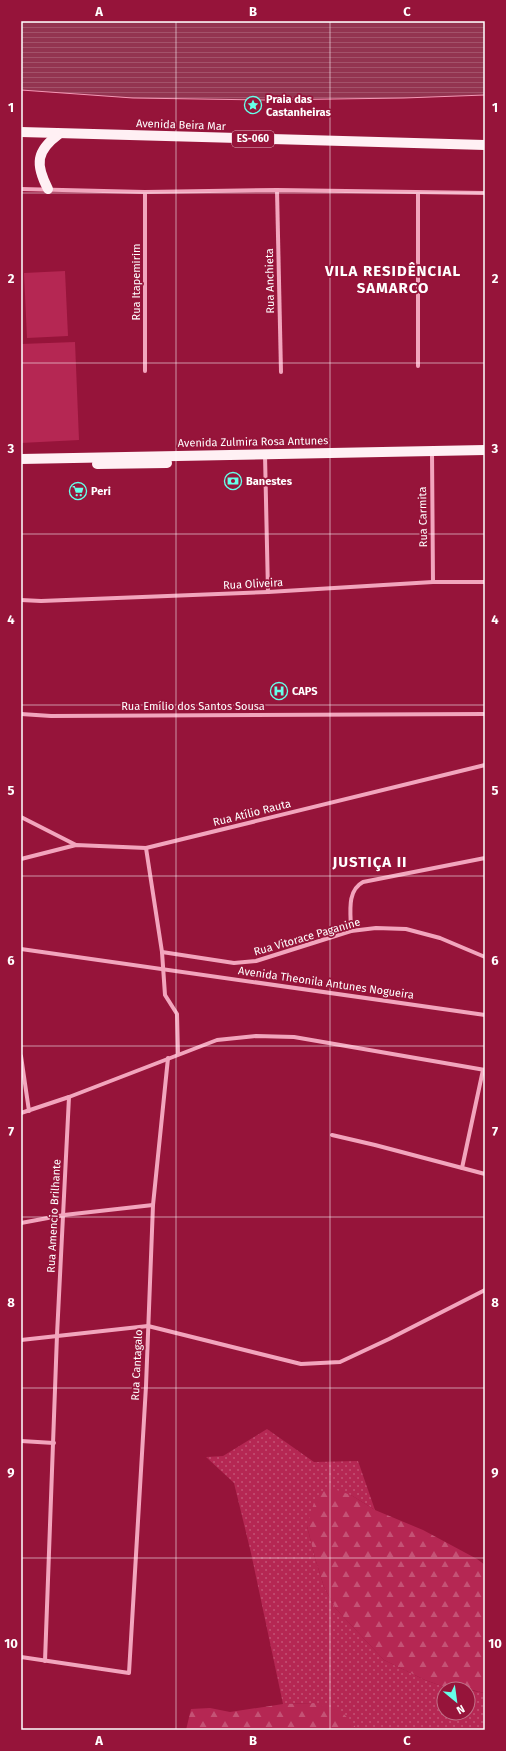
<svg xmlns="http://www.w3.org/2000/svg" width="506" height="1751" font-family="'Fira Sans',sans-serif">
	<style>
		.green { fill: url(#green-dots) }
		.forest { fill: url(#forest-firs) }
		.pitch { fill: #b52753 }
		.water { fill: url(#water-rules); stroke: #f597b5 }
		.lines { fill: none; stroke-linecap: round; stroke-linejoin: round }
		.street { stroke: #f2a5bd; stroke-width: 4 }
		.primary { stroke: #fff0f4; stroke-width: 10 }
		.grid { fill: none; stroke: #fff; stroke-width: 1; stroke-opacity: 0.55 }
		.labels { text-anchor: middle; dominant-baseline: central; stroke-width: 3.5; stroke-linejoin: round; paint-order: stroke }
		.shield { fill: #96143a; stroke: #e0b8c4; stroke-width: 1 }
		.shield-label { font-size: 10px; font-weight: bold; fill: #fff }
		.poi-label { font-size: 11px; font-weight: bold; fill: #fff; stroke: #96143a; text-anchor: start }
		.street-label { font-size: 11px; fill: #fff; stroke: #96143a }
		.district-label { font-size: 15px; font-weight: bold; letter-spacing: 1px; fill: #fff; stroke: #96143a }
		.neatline { fill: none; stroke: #fff; stroke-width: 1.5 }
		.grid-label { font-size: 13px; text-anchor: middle; font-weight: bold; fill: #fff }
	</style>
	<defs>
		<pattern id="green-dots" width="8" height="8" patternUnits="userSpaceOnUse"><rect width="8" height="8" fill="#b52753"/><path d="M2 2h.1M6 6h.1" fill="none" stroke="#c45275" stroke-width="1.8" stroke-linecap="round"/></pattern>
		<pattern id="forest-firs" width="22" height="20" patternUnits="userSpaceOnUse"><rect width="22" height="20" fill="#b52753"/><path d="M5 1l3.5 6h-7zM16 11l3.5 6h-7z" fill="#c45275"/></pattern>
		<pattern id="water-rules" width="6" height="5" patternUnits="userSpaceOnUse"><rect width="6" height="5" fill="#933450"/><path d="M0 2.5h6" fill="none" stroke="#a3526a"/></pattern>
	</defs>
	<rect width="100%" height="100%" fill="#96143a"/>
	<path class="green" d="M267,1429L314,1462L358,1461L375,1510L351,1495L307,1526L315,1558L324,1587L336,1609L384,1660L425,1680L450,1689H444V1713H468V1690L485,1693V1730H355V1726L315,1703L283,1704L251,1553L234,1483L206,1457L223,1456Z"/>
	<g class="forest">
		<path d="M328,1487L351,1495L375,1510L423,1530L477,1559L485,1565V1693L468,1689H450L425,1680L384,1660L336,1609L324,1587L315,1558L307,1526L315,1499Z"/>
		<path d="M315,1703L340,1710L355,1726V1730H186L191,1709L210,1708L230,1712L283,1704Z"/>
	</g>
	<g class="pitch">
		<path d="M65,271L68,336L27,338L24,273Z"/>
		<path d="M75,342L79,440L21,443V344Z"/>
	</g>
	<path class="water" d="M21,21H485V95L404,98L264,100L133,98L21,90Z"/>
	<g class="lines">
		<g class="street">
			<path d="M21,189L145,192L277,190L485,193"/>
			<path d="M277,190L281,372"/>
			<path d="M145,192V371"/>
			<path d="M418,193V366"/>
			<path d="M432,452L433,582"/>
			<path d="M265,455L268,592"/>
			<path d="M21,600L41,601L268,592L433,582H485"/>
			<path d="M21,714L51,716L485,714"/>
			<path d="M21,817L76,845"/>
			<path d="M146,848L162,952L165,995L177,1014L178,1054"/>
			<path d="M21,859L76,845L146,848L485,765"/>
			<path d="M351,931C351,914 346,891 363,882L485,858"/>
			<path d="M21,949L485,1015"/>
			<path d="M162,952L234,963L256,961L351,931L376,928L406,929L440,938L485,957"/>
			<path d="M21,1056L29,1111"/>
			<path d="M21,1113L69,1097L217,1040L256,1036L294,1037L485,1070"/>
			<path d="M332,1135L375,1145L485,1174"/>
			<path d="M462,1168L483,1070"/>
			<path d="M21,1223L64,1215L153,1205"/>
			<path d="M21,1340L148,1326L301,1364L340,1362L389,1339L485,1290"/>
			<path d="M21,1441L54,1443"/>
			<path d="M21,1657L129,1673L146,1386L153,1205L168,1058"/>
			<path d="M45,1661L57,1335L69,1097"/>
		</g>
		<g class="primary">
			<path d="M21,132L485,145"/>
			<path d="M48,189C35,164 36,151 59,134"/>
			<path d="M21,459L485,450"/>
			<path d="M97,464L167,463"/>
		</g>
	</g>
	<path class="grid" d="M176,21V1730M330,21V1730M21,193H485M21,363H485M21,534H485M21,705H485M21,876H485M21,1046H485M21,1217H485M21,1388H485M21,1558H485"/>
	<defs>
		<g id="sight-ring" transform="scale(0.9)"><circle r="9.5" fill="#96143a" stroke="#66ffe9" stroke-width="1.5"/><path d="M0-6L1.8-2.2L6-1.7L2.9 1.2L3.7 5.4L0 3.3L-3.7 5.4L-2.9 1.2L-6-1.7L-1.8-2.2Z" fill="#66ffe9"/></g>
		<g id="bank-ring" transform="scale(0.9)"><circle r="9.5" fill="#96143a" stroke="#66ffe9" stroke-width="1.5"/><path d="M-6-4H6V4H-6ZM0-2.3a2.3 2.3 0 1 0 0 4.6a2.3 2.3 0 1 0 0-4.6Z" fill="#66ffe9"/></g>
		<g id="supermarket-ring" transform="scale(0.9)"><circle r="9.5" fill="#96143a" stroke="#66ffe9" stroke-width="1.5"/><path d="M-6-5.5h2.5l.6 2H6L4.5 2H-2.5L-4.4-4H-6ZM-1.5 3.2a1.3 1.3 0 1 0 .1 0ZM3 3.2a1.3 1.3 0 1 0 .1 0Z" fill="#66ffe9"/></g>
		<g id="hospital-ring" transform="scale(0.9)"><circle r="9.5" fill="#96143a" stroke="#66ffe9" stroke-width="1.5"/><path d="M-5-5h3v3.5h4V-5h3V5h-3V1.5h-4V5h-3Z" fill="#66ffe9"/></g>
	</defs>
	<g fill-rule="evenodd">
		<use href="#sight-ring" x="253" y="105"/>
		<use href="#bank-ring" x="233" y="481"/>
		<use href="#supermarket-ring" x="78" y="491"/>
		<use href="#hospital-ring" x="279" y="691"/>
	</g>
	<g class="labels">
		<rect class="shield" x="232" y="131" width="42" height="16" rx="3"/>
		<g class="shield-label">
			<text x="253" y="139">ES-060</text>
		</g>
		<g class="poi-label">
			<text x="266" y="99">Praia das<tspan x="266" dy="13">Castanheiras</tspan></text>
			<text x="246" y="481">Banestes</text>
			<text x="91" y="491">Peri</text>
			<text x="292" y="691">CAPS</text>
		</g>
		<g class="street-label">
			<text transform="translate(181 125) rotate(2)">Avenida Beira Mar</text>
			<text transform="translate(270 281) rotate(-91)">Rua Anchieta</text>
			<text transform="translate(136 282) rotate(-90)">Rua Itapemirim</text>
			<text transform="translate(253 442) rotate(-1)">Avenida Zulmira Rosa Antunes</text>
			<text transform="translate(423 517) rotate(-91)">Rua Carmita</text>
			<text transform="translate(253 584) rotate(-3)">Rua Oliveira</text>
			<text x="193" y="706">Rua Emílio dos Santos Sousa</text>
			<text transform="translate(252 813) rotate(-14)">Rua Atílio Rauta</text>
			<text transform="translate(307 937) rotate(-16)">Rua Vitorace Paganine</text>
			<text transform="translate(326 983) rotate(8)">Avenida Theonila Antunes Nogueira</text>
			<text transform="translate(54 1216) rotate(-87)">Rua Amencio Brilhante</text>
			<text transform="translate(137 1365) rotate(-87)">Rua Cantagalo</text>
		</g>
		<g class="district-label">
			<text x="393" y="271">VILA RESIDÊNCIAL<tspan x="393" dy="17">SAMARCO</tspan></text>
			<text x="370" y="862">JUSTIÇA II</text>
		</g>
	</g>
	<rect width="506" height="1751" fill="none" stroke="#96143a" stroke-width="44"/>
	<g transform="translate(456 1701) rotate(151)"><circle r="19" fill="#96143a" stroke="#c07289"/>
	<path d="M0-3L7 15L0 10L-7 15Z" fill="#66ffe9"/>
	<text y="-6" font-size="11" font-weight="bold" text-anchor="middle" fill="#ffffff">N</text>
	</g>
	<rect x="22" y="22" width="462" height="1707" class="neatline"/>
	<g class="grid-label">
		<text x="99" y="16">A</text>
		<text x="253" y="16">B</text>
		<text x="407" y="16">C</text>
		<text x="11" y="112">1</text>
		<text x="495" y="112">1</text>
		<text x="11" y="283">2</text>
		<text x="495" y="283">2</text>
		<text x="11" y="453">3</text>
		<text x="495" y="453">3</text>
		<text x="11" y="624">4</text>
		<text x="495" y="624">4</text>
		<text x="11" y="795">5</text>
		<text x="495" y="795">5</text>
		<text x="11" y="965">6</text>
		<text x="495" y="965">6</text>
		<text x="11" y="1136">7</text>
		<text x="495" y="1136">7</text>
		<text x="11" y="1307">8</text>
		<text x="495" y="1307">8</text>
		<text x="11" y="1477">9</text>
		<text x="495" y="1477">9</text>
		<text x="11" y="1648">10</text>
		<text x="495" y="1648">10</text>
		<text x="99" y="1745">A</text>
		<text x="253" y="1745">B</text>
		<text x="407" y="1745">C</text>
	</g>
</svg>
